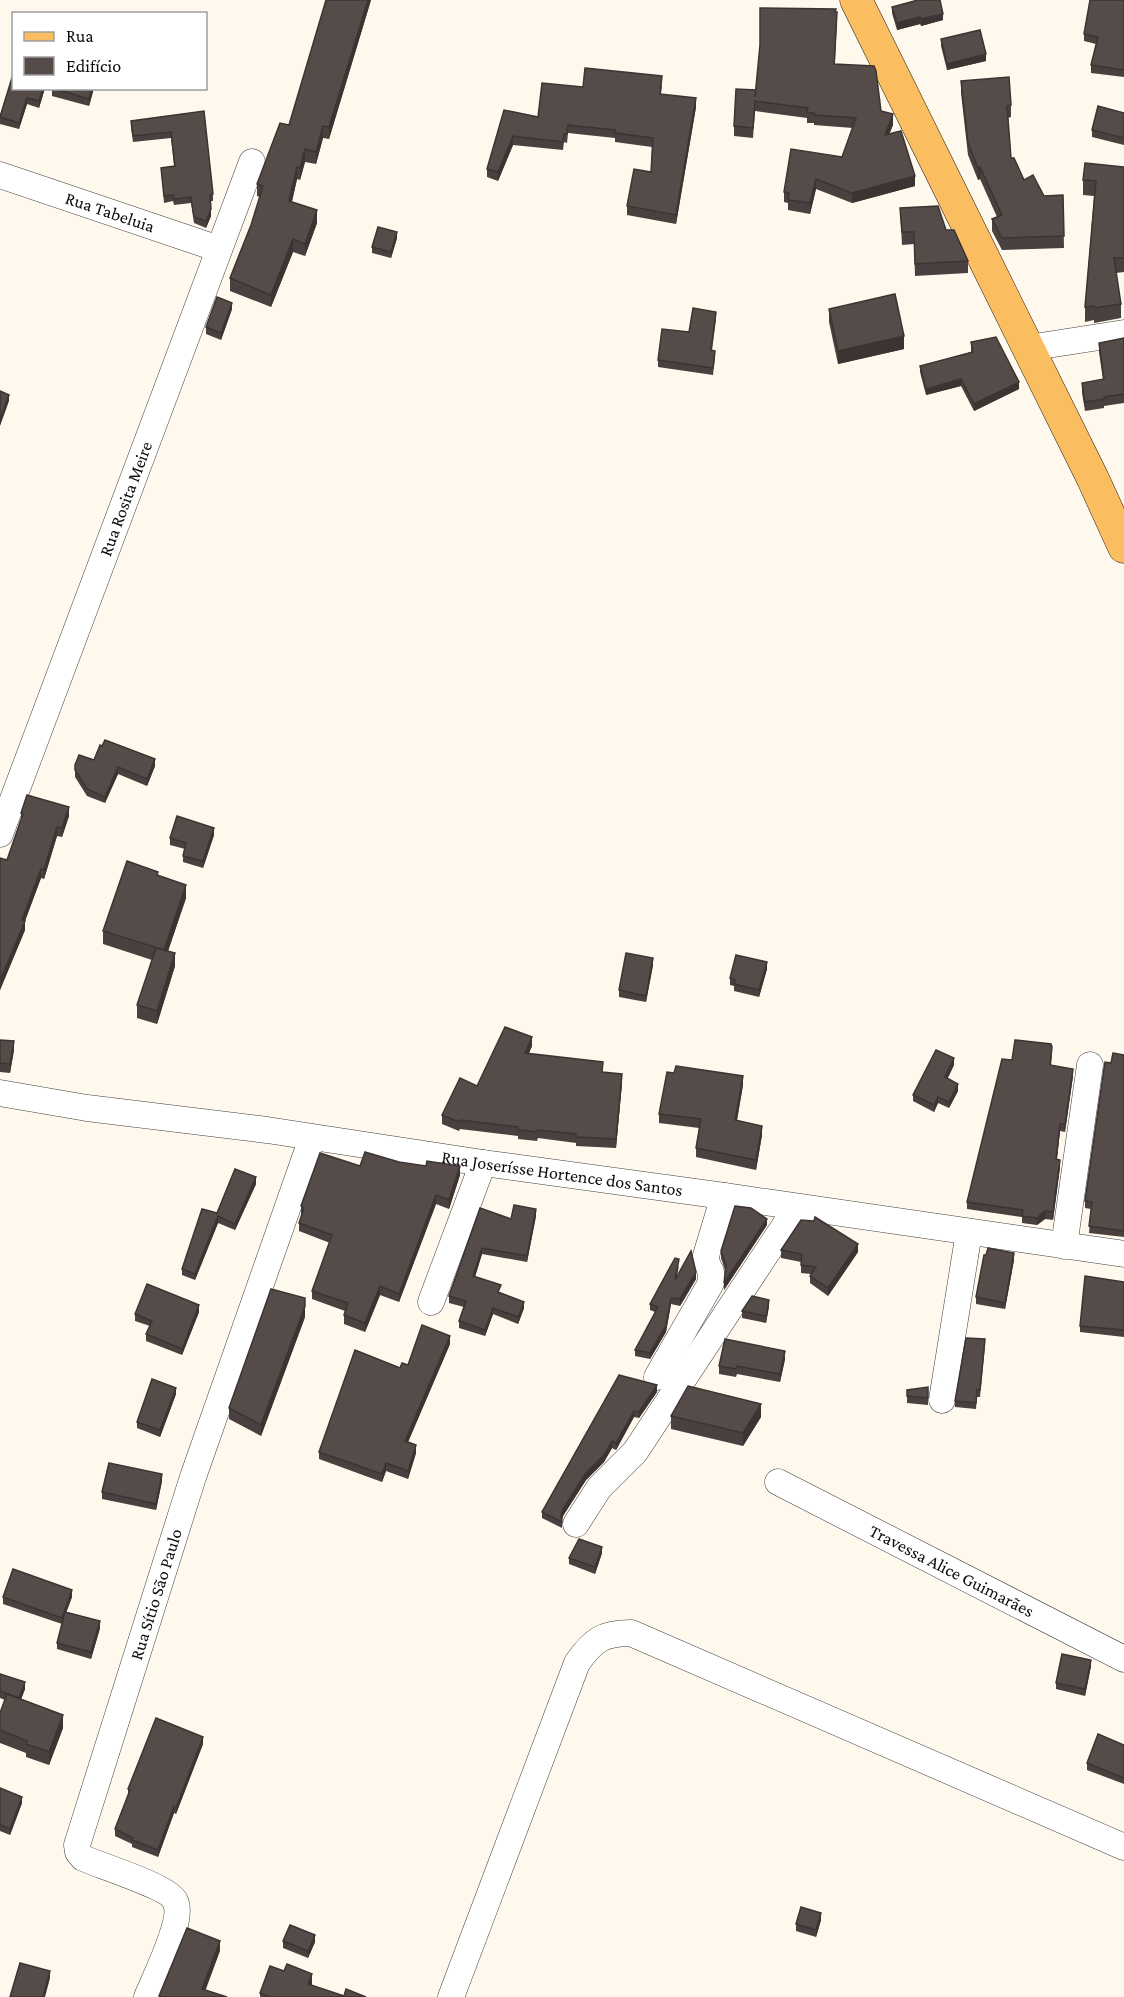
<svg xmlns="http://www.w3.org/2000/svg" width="1124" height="1997" font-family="'Crimson Pro',serif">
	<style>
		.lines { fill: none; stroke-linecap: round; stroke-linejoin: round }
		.minor-casing { stroke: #3f3f3f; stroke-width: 27 }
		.major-casing { stroke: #1d1d1d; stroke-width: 33 }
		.minor { stroke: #fff; stroke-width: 26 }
		.major { stroke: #fabd60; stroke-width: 32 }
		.wall { fill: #49403f }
		.shaded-wall { fill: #3c3433 }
		.building { fill: #554b49; stroke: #3c3433; stroke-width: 1.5 }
		.labels { text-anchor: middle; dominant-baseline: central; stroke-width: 6; stroke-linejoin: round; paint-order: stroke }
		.street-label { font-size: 18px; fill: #0c0c0c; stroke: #fff }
	</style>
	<rect width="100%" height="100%" fill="#fff8ec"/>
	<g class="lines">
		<g class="minor-casing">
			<g id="minor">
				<path id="s1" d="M0,175L219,249"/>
				<path d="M1028,348L1124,333"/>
				<path id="s2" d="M0,834L252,162"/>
				<path id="s3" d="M0,1093L87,1108L267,1130L483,1163L724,1196L1124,1254"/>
				<path d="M1064,1246L1090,1065"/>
				<path d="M431,1302L483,1163"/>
				<path d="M657,1377L711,1283V1272L705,1259L724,1196"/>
				<path d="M942,1400L969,1232"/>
				<path id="s4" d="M778,1482L1124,1659"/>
				<path d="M576,1524L599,1488L635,1452L797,1207"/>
				<path id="s5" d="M147,1997C155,1977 185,1919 175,1901C169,1887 101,1866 83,1858L78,1852L77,1845L193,1477L312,1138"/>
				<path d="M451,1997L577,1663C593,1640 603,1633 631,1633L1124,1847"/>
			</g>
		</g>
		<g class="major-casing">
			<path id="major" d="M856,0L1093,479L1124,547"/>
		</g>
		<use href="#minor" class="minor"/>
		<use href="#major" class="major"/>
	</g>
	<g class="wall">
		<path d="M371,0L329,139L323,138L316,164L305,162L300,180L297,179L292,202L317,223L305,256L293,252L271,307L230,291V278L251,225L260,197L257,196V184L289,125Z"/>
		<path d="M1124,0V77L1091,73V65L1096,44L1084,41V34Z"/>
		<path d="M892,7L943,20L921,26L920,24L897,30L892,13Z"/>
		<path d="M836,12L837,22L835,64L881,111L893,125L889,134L915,186L852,203L816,189L810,214L788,210V203L784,202V192L842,157L853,128L814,125V123H807V118L755,111L753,138L734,136V126L756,90Z"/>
		<path d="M941,39L986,61L947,70L941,46Z"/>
		<path d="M14,71L45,88L39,108L27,104L19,129L0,124V115Z"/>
		<path d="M961,81L1011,105V117L1008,118L1011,158L1024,180L1044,196L1063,195L1064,248L1002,250L992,231V219L997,217L980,179L978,180L968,155L961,93Z"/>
		<path d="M662,85L661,94L696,107L676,224L627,215V206L651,172L652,147L615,142V138L568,133L567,143L564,142L563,150L513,145L498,181L487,177V169L504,110L538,117L583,87Z"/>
		<path d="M52,88H94L89,106L52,96Z"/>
		<path d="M204,111L213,194V201H210L211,216L206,228L194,223L191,203L174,205L173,201L164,203L161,168L174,166L171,138L133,142L131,127V121Z"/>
		<path d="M1124,113V145L1092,137V130Z"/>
		<path d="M1124,167V272L1116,273L1121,304V318L1094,323V320L1085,322V307L1094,196L1083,195V180Z"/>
		<path d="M900,208L946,230L968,261V273L915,276L914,244L902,245Z"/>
		<path d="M397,238L391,258L372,253V247Z"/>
		<path d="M232,309L221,340L206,334V327Z"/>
		<path d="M829,309L904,349L838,364L829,322Z"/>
		<path d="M716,319L712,350L715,357L713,375L658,367V360L689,332Z"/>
		<path d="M1124,338V403L1104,406V408L1085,411L1082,393V383L1103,380L1099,352V343Z"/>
		<path d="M971,342L1019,389L974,411L961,386L926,395L920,372V366L971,352Z"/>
		<path d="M94,760L155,766L147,786L118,774L105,803L87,796L75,777V765Z"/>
		<path d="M21,813L69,816L62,837L57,836L44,879L41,878L25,921V930L0,990V859L7,860L21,819Z"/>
		<path d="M214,835L203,868L183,862V856L185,849L170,845V838Z"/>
		<path d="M158,876L186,898L168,951L175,966L157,1024L137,1018V1005L152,960L103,944V931Z"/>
		<path d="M653,965L646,1002L619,997V990Z"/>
		<path d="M767,969L759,997L734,991V986L730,985V978Z"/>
		<path d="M0,1040L14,1050L10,1073L0,1072Z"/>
		<path d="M532,1046L529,1053L603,1072L622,1083L616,1148L576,1146V1143L538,1138L537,1141L518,1139V1136L460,1129L459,1131L442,1124V1115L477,1086Z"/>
		<path d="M1052,1054L1051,1066L1073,1076L1065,1132L1060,1131L1057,1159L1060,1167L1053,1220L1045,1219L1037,1225L1022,1223V1217L967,1209V1202L1012,1060Z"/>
		<path d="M1124,1055V1237L1089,1233L1091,1209L1085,1208V1201L1111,1063Z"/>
		<path d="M954,1065L947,1079L958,1091L949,1108L938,1103L934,1112L913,1101V1095Z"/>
		<path d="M743,1085L737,1121L762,1135L756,1170L696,1157V1148L699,1128L659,1123V1114Z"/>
		<path d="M399,1162L460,1175L449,1209L436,1204L399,1302L380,1295L365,1332L344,1324V1315L345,1311L312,1299V1291L330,1243L299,1231V1223L302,1215H301V1206L360,1166Z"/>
		<path d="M256,1184L235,1230L218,1223L195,1280L182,1275V1269L217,1213Z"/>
		<path d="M480,1208L511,1219L536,1216L527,1262L482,1254L475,1277L524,1308L518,1324L493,1314L485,1336L459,1328V1321L464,1307L449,1303V1296Z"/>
		<path d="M767,1225L724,1290L725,1270L721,1258V1251Z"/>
		<path d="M781,1250L858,1252L828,1296L810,1283V1276L811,1274L801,1273V1262L781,1258Z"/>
		<path d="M986,1255L1014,1260L1005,1309L976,1304V1297Z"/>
		<path d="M679,1266L677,1276L696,1279L680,1306L671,1304L666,1332L650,1359L635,1356V1350L655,1312L650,1310V1304Z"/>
		<path d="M1124,1282V1337L1080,1332V1326Z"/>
		<path d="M769,1306L766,1323L742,1318V1311Z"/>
		<path d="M199,1312L182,1355L146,1341V1334L150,1326L135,1321V1314Z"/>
		<path d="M305,1317L261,1436L229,1419V1408Z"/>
		<path d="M450,1344L408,1442L416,1453L408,1479L386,1471L382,1482L319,1459V1452L408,1365Z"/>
		<path d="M985,1346L980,1397H977L976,1409L955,1407V1401Z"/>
		<path d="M785,1359L780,1382L737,1374L736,1377L719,1374V1366Z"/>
		<path d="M619,1375L657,1392L639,1418L634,1417L616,1450L612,1448L604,1462L586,1480L563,1516L562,1521V1528L542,1518V1512Z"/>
		<path d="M928,1387V1405L907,1403V1390Z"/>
		<path d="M176,1394L160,1437L137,1428V1422Z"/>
		<path d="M671,1416L761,1417L743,1446L671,1429Z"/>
		<path d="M162,1481L156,1510L102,1499V1492Z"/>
		<path d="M602,1553L595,1574L569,1564V1558Z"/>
		<path d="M3,1597H72L66,1612L100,1628L91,1659L57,1649V1643L62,1624L3,1604Z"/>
		<path d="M1091,1666L1085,1696L1056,1689V1683Z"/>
		<path d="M0,1674L25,1689L21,1699L63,1728L49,1765L26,1757V1753L0,1743V1713L5,1700L0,1698Z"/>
		<path d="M203,1744L176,1814L174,1813L158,1857L132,1847V1844L115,1836V1829L128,1796V1789Z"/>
		<path d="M1124,1745V1784L1087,1770V1763Z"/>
		<path d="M0,1788L22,1803L10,1835L0,1831Z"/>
		<path d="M821,1920L816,1937L796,1931V1924Z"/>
		<path d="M283,1941L315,1942L308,1958L283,1948Z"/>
		<path d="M312,1986L344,1996L366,1997H260V1993Z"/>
	</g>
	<g class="shaded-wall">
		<path d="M368,0H371L329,139V127Z"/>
		<path d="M943,14V20L921,26V19Z"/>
		<path d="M920,17V24L897,30V23Z"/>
		<path d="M986,54V61L947,70V64Z"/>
		<path d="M43,88H45L39,108V101Z"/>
		<path d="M92,88H94L89,106V99Z"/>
		<path d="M27,98V104L19,129V123Z"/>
		<path d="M696,98V107L676,224V215Z"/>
		<path d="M893,114V125L885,145V135Z"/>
		<path d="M323,126V138L316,164V152Z"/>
		<path d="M513,136V145L498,181V172Z"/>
		<path d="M305,149V162L300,180V168Z"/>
		<path d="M297,167V179L289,213V201Z"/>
		<path d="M980,167V179L978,180V168Z"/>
		<path d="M915,176V186L852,203V193Z"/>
		<path d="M816,179V189L810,214V203Z"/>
		<path d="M211,209V216L206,228V221Z"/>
		<path d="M317,210V223L305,256V244Z"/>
		<path d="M397,232V238L391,258V252Z"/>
		<path d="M293,239V252L271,307V295Z"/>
		<path d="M232,303V309L221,340V333Z"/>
		<path d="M904,336V349L838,364V351Z"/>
		<path d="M961,379V386L926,395V389Z"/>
		<path d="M1019,382V389L974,411V404Z"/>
		<path d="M9,395V401L0,426V420Z"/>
		<path d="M155,759V766L147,786V779Z"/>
		<path d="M118,767V774L105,803V797Z"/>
		<path d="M69,807V816L62,837V828Z"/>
		<path d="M57,827V836L44,879V870Z"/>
		<path d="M214,828V835L203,868V861Z"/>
		<path d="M41,869V878L25,921V930L0,990V981Z"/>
		<path d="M186,885V898L164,963V950Z"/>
		<path d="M175,953V966L157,1024V1011Z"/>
		<path d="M653,958V965L646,1002V996Z"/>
		<path d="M767,962V969L759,997V990Z"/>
		<path d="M532,1037V1046L525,1062V1053Z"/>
		<path d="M14,1041V1050L10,1073V1064Z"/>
		<path d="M954,1058V1065L945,1084V1077Z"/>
		<path d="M1073,1069V1076L1065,1132V1124Z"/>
		<path d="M622,1074V1083L616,1148V1139Z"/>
		<path d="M743,1076V1085L735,1130V1120Z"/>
		<path d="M958,1084V1091L949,1108V1102Z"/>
		<path d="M938,1097V1103L934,1112V1105Z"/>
		<path d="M1060,1124V1131L1056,1166V1159Z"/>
		<path d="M762,1126V1135L756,1170V1160Z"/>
		<path d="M1060,1160V1167L1053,1220V1212Z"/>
		<path d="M460,1166V1175L449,1209V1200Z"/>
		<path d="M256,1177V1184L235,1230V1224Z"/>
		<path d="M436,1195V1204L399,1302V1294Z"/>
		<path d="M536,1209V1216L527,1262V1256Z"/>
		<path d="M1045,1211V1219L1037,1225V1218Z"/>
		<path d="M218,1216V1223L195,1280V1274Z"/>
		<path d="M767,1219V1225L724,1290V1283Z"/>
		<path d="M858,1244V1252L828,1296V1288Z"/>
		<path d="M482,1248V1254L473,1283V1276Z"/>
		<path d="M1014,1253V1260L1005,1309V1303Z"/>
		<path d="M696,1272V1279L680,1306V1299Z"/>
		<path d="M380,1286V1295L365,1332V1323Z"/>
		<path d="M671,1298V1304L666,1332L650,1359V1353Z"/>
		<path d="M769,1300V1306L766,1323V1316Z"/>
		<path d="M524,1302V1308L518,1324V1317Z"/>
		<path d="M199,1305V1312L182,1355V1349Z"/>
		<path d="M305,1306V1317L261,1436V1425Z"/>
		<path d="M493,1308V1314L485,1336V1330Z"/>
		<path d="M450,1336V1344L405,1449V1441Z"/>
		<path d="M785,1351V1359L780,1382V1374Z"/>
		<path d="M657,1385V1392L639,1418V1412Z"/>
		<path d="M176,1388V1394L160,1437V1430Z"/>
		<path d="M761,1404V1417L743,1446V1433Z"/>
		<path d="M634,1411V1417L616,1450V1443Z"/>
		<path d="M612,1441V1448L604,1462L586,1480L563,1516L561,1523V1516L563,1509L586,1473Z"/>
		<path d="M416,1445V1453L408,1479V1471Z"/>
		<path d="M386,1463V1471L382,1482V1474Z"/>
		<path d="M162,1474V1481L156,1510V1504Z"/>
		<path d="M602,1547V1553L595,1574V1567Z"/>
		<path d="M72,1590V1597L62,1624V1618Z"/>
		<path d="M100,1621V1628L91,1659V1652Z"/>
		<path d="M1091,1660V1666L1085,1696V1689Z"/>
		<path d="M25,1682V1689L19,1705V1698Z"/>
		<path d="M63,1715V1728L49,1765V1752Z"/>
		<path d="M203,1737V1744L176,1814V1808Z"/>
		<path d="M22,1797V1803L10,1835V1829Z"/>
		<path d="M174,1806V1813L158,1857V1850Z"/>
		<path d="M821,1913V1920L816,1937V1930Z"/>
		<path d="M315,1935V1942L308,1958V1951Z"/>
		<path d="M220,1941V1951L203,1997L202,1989Z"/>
		<path d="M50,1971V1978L45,1997H43Z"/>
		<path d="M312,1974V1988L308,1984Z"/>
	</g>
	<g class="building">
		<path d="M326,0H368L329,127L323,126L316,152L305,149L300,168L297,167L289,201L317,210L305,244L293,239L271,295L230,278L251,225L263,186L257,184L280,123L289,125Z"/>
		<path d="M918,0H940L943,14L921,19L920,17L897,23L892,7Z"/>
		<path d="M1090,0H1124V70L1091,65L1098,37L1084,34Z"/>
		<path d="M760,8L836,9L835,12H837L834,64L874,66L876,71L881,111L893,114L885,135L901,131L915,176L852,193L816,179L810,203L788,200L789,193L784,192L791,149L842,157L856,118L814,115V113H807L808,108L755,101L753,128L734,126L736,89L756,90L755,97L760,45Z"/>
		<path d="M980,30L986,54L947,64L941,39Z"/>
		<path d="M585,68L662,76L660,94L696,98L676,215L627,206L634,169L651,172L653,138L615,133V130L568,125L567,134H564L563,142L513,136L498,172L487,169L504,110L538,117L542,83L583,87Z"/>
		<path d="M14,71V88H43L39,101L27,98L19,123L0,117Z"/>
		<path d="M1009,77L1011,105L1007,106L1011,158H1014L1024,180L1033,175L1044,196L1063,195L1064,236L1002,238L992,219L1002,215L980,167L978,168L968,143L961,81Z"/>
		<path d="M52,88H92L89,99Z"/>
		<path d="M1098,106L1124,113V138L1092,130Z"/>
		<path d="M204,111L213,194L210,195L211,209L206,221L194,217L191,197L174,199L173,195L164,196L161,168L175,166L171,132L133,136L131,121Z"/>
		<path d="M1085,163L1124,167V258H1114L1121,304L1094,308V306L1085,307L1096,181L1083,180Z"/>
		<path d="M938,206L946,230H954L968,261L915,264L914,232H902L900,208Z"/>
		<path d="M378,227L397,232L391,252L372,247Z"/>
		<path d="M895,294L904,336L838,351L829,309Z"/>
		<path d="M217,297L232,303L221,333L206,327Z"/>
		<path d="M693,308L716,312L711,350L715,351L713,368L658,360L662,329L689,332Z"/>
		<path d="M996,337L1019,382L974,404L961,379L926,389L920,366L973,352L971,342Z"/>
		<path d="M1124,338V394L1104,397V399L1085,402L1082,383L1104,379L1099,343Z"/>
		<path d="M0,391L9,395L0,420Z"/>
		<path d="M105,740L155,759L147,779L118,767L105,797L87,789L75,770V765L79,755L94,760L100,745L102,746Z"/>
		<path d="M27,795L69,807L62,828L57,827L44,870L41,869L22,920L25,921L0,981V858L7,860L23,814L21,813Z"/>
		<path d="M177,816L214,828L203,861L183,856L186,843L170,838Z"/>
		<path d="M127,861L158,872L157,875L186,885L164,950L103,931Z"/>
		<path d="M156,948L175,953L157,1011L137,1005Z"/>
		<path d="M626,953L653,958L646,996L619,990Z"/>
		<path d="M736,955L767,962L759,990L734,984L735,980L730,978Z"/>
		<path d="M505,1027L532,1037L525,1053L603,1062L602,1072L622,1074L616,1139L576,1137V1134L538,1130L537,1132L518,1130V1127L460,1120L459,1122L442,1115L460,1078L477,1086Z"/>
		<path d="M0,1040L14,1041L10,1064L0,1063Z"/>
		<path d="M1015,1040L1051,1044L1052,1047L1050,1065L1073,1069L1065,1124H1060L1056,1159L1060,1160L1053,1212L1045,1211L1037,1218L1022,1216L1023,1210L967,1202L1002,1059L1012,1060Z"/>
		<path d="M936,1050L954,1058L945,1077L958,1084L949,1102L938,1097L934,1105L913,1095Z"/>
		<path d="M1113,1053L1124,1055V1231L1089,1226L1092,1202L1085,1201L1105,1062L1111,1063Z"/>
		<path d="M676,1066L743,1076L735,1120L762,1126L756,1160L696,1148L701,1119L659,1114L667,1072L674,1073Z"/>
		<path d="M365,1152L399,1162L426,1166L427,1161L460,1166L449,1200L436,1195L399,1294L380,1286L365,1323L344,1315L348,1303L312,1291L332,1235L299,1223L304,1208L301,1206L320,1153L360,1166Z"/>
		<path d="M235,1169L256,1177L235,1224L218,1216L195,1274L182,1269L202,1209L217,1213Z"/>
		<path d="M514,1205L536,1209L527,1256L482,1248L473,1276L501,1285L498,1292L524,1302L518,1317L493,1308L485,1330L459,1321L466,1301L449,1296L480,1208L511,1219Z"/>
		<path d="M735,1206L751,1208L767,1219L724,1283L726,1265L721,1251Z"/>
		<path d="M815,1217L858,1244L828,1288L810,1276L816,1267L801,1265L802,1254L781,1250L801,1220L814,1221Z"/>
		<path d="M988,1248L1014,1253L1005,1303L976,1297L984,1255H986Z"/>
		<path d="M691,1251L696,1272L680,1299L671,1298L666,1325L650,1353L635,1350L658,1307L650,1304L675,1258L679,1259L675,1280Z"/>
		<path d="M1085,1276L1124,1282V1330L1080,1326Z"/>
		<path d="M147,1284L199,1305L182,1349L146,1334L152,1321L135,1314Z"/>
		<path d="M271,1289L305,1298V1306L261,1425L229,1408Z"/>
		<path d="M752,1296L769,1300L766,1316L742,1311Z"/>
		<path d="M422,1325L450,1336L405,1441L416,1445L408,1471L386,1463L382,1474L319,1452L355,1350L400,1368L402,1363L408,1365Z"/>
		<path d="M966,1338L985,1339L980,1390H977L976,1403L955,1401Z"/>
		<path d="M725,1339L785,1351L780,1374L737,1366L736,1369L719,1366Z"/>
		<path d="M619,1375L657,1385L639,1412L634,1411L616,1443L612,1441L604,1455L586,1473L563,1509L561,1516L562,1522L542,1512Z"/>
		<path d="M152,1379L176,1388L160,1430L137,1422Z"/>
		<path d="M688,1386L761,1404L743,1433L671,1416Z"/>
		<path d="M928,1387V1398L907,1396V1390Z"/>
		<path d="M109,1463L162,1474L156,1504L102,1492Z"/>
		<path d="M579,1539L602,1547L595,1567L569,1558Z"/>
		<path d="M13,1569L72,1590L62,1618L3,1597Z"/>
		<path d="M65,1612L100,1621L91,1652L57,1643Z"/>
		<path d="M1062,1654L1091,1660L1085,1689L1056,1683Z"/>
		<path d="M0,1674L25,1682L19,1698L0,1691Z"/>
		<path d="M7,1694L63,1715L49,1752L26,1744L27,1741L0,1730V1713Z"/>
		<path d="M156,1718L203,1737L176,1808L174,1806L158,1850L132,1840L133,1838L115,1829L130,1790L128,1789Z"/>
		<path d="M1098,1734L1124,1745V1778L1087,1763Z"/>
		<path d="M0,1788L22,1797L10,1829L0,1825Z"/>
		<path d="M801,1907L821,1913L816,1930L796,1924Z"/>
		<path d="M290,1925L315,1935L308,1951L283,1941Z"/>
		<path d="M187,1928L220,1941L202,1989L227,1997H162L159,1996Z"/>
		<path d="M20,1963L50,1971L43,1997H10Z"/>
		<path d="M287,1964L312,1974L308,1984L344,1996L346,1989L366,1997H270L260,1993L270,1966L284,1971Z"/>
	</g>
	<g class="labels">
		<g class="street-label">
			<text stroke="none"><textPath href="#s1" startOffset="116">Rua Tabeluia</textPath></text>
			<text stroke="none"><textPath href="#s2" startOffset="358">Rua Rosita Meire</textPath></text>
			<text stroke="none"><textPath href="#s3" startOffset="568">Rua Joserísse Hortence dos Santos</textPath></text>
			<text stroke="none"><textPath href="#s4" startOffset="195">Travessa Alice Guimarães</textPath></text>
			<text stroke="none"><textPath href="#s5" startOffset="482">Rua Sítio São Paulo</textPath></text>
		</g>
	</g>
	<rect x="12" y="12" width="195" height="78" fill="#ffffff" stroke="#9e9e9e" stroke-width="1.5"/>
	<rect x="24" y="32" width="30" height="9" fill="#fabd60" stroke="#9e9e9e" stroke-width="1.5"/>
	<text x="66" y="42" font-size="18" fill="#0c0c0c">Rua</text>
	<rect x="24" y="57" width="30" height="18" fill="#554b49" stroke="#9e9e9e" stroke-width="1.5"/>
	<text x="66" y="72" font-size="18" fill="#0c0c0c">Edifício</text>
</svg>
